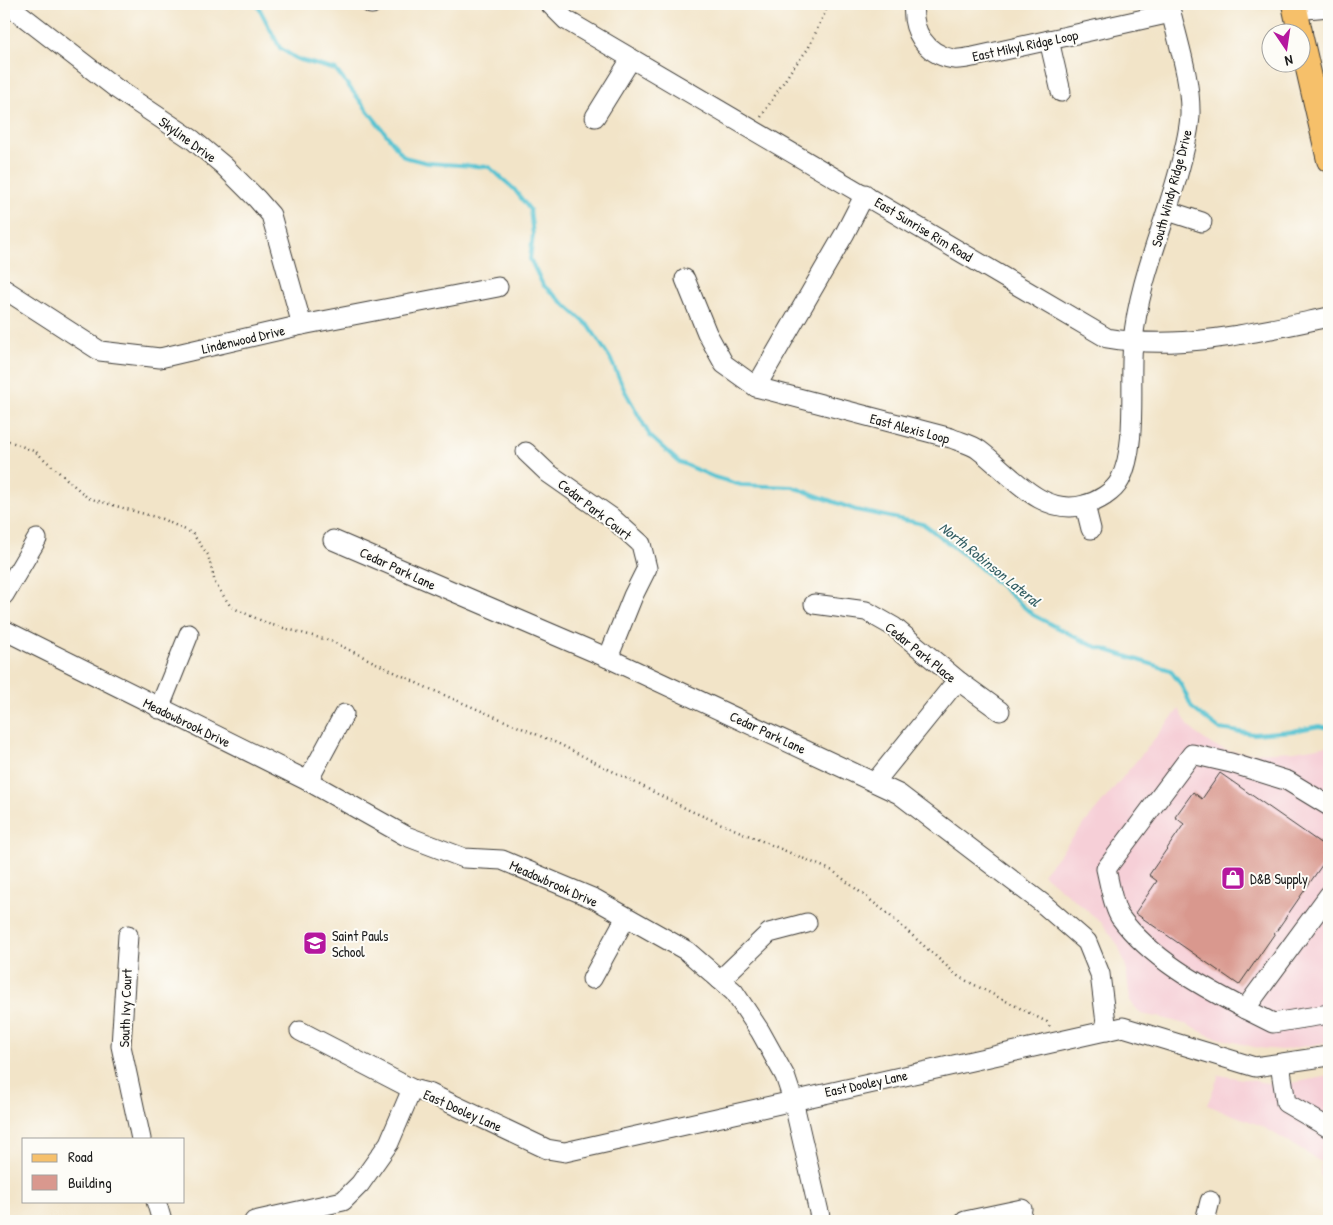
<svg xmlns="http://www.w3.org/2000/svg" width="1333" height="1225" font-family="'Patrick Hand',sans-serif">
	<style>
		.built { fill: #f6cfd7 }
		.lines { fill: none; stroke-linecap: round; stroke-linejoin: round }
		.stream { stroke: #58c3d1; stroke-width: 4 }
		.building { fill: #d9988e }
		.minor-casing { stroke: #3c3a36; stroke-width: 21 }
		.major-casing { stroke: #3c3a36; stroke-width: 26 }
		.path { stroke: #3c3a36; stroke-width: 2.5; stroke-dasharray: 1 4; stroke-linecap: butt }
		.minor { stroke: #fff; stroke-width: 19 }
		.major { stroke: #f6c06b; stroke-width: 24 }
		.labels { text-anchor: middle; dominant-baseline: central; stroke-width: 4; stroke-linejoin: round; paint-order: stroke }
		.street-label { font-size: 14px; fill: #1c1c1c; stroke: #fdfcf7 }
		.poi-label { font-size: 14px; fill: #1c1c1c; stroke: #fdfcf7; text-anchor: start }
		.water-label { font-size: 15px; font-style: italic; fill: #345f64; stroke: #fdfcf7 }
	</style>
	<rect width="100%" height="100%" fill="#fdfcf7"/>
	<filter id="ink" filterUnits="userSpaceOnUse"><feTurbulence type="fractalNoise" baseFrequency=".02" numOctaves="2"/><feDisplacementMap in="SourceGraphic" scale="10" xChannelSelector="R" yChannelSelector="G"/><feConvolveMatrix kernelMatrix="1 2 1 2 8 2 1 2 1" color-interpolation-filters="sRGB"/></filter>
	<filter id="wash" filterUnits="userSpaceOnUse"><feTurbulence type="fractalNoise" baseFrequency=".0096" numOctaves="4" result="noise"/><feDisplacementMap in="SourceGraphic" scale="20" xChannelSelector="R" yChannelSelector="G"/><feGaussianBlur stdDeviation="1.12" result="paint"/><feColorMatrix in="noise" values="0 0 0 0 0 0 0 0 0 0 0 0 0 0 0 0 0 1.4 0 .05"/><feComposite in="paint" operator="in"/></filter>
	<g filter="url(#wash)">
		<rect width="100%" height="100%" fill="#f2e4c8"/>
		<g class="built">
			<path d="M1179,709L1188,725L1198,735L1214,746L1230,751L1247,753L1295,751L1329,745V1042L1283,1050L1258,1048L1210,1036L1188,1025L1163,1018L1141,1014L1130,1001L1126,967L1118,945L1101,922L1043,874Z"/>
			<path d="M1219,1075L1267,1083H1292L1329,1076V1179L1320,1176L1321,1162L1262,1126L1207,1105Z"/>
		</g>
		<g class="lines">
			<path class="stream" d="M257,4L280,48L297,59L336,70L404,157L428,163L489,167L514,189L530,210L533,235L530,259L543,285L589,326L610,358L625,391L650,436L679,462L714,477L741,485L793,487L856,510L923,524L976,564L1033,615L1091,645L1170,670L1182,686L1192,708L1219,729L1254,734L1293,731L1319,726L1329,728"/>
		</g>
		<g id="blocks">
			<path class="building" d="M1220,773L1329,849V855L1239,985L1135,913L1157,881L1149,875L1184,824L1175,817L1193,792L1202,799Z"/>
		</g>
	</g>
	<g filter="url(#ink)">
		<use href="#blocks" fill-opacity="0" stroke="#3c3a36" stroke-width="1"/>
		<g class="lines">
			<g class="minor-casing">
				<g id="minor">
					<path d="M7,4L117,89L193,140L223,165L257,199L271,215L302,325"/>
					<path d="M371,4H372"/>
					<path d="M550,4L566,20L1107,338C1181,351 1257,332 1329,317"/>
					<path d="M914,4C911,30 925,54 953,59C959,60 967,58 973,57L1171,13"/>
					<path d="M1295,10L1329,7"/>
					<path d="M1049,40L1061,92"/>
					<path d="M595,117L631,59"/>
					<path d="M865,194L845,233L756,387L951,438C960,442 972,444 979,450C1010,473 1041,517 1084,505C1097,502 1114,492 1120,480C1138,446 1129,381 1133,342C1138,284 1163,229 1178,174C1183,155 1189,135 1190,115C1191,79 1177,39 1169,4"/>
					<path d="M1168,211L1202,222"/>
					<path d="M685,279L707,333L724,364L756,387"/>
					<path d="M4,289L100,351L160,358L302,325L498,287"/>
					<path d="M526,452L548,473L611,517L641,544L647,568L633,596L608,658"/>
					<path d="M1085,505L1091,529"/>
					<path d="M333,540L608,658L899,794L1042,903L1087,942L1100,974L1107,1031"/>
					<path d="M4,595L37,539"/>
					<path d="M814,604L866,611L894,627L960,682L951,688L875,782"/>
					<path d="M4,630L308,781L406,836L464,858L502,860L595,899L687,951L734,992L760,1031L785,1076L793,1100L821,1221"/>
					<path d="M960,682L1000,711"/>
					<path d="M159,709L189,634"/>
					<path d="M308,781L344,714"/>
					<path d="M1329,895L1245,1009L1273,1023L1329,1014"/>
					<path d="M128,935L121,1046L141,1139"/>
					<path d="M592,979L626,917"/>
					<path d="M720,980L769,933L807,923"/>
					<path d="M1245,1009C1201,986 1150,958 1120,917C1113,907 1109,881 1106,869L1192,754L1231,763L1288,781L1329,806"/>
					<path d="M300,1031L412,1089L431,1094L547,1149L565,1152L1123,1027L1255,1067L1329,1056"/>
					<path d="M1280,1064L1286,1103L1329,1128"/>
					<path d="M156,1201L162,1221"/>
					<path d="M254,1221L343,1201L360,1184L389,1143L412,1089"/>
					<path d="M965,1221L1022,1209"/>
					<path d="M1205,1221L1210,1201"/>
				</g>
			</g>
			<g class="major-casing">
				<g id="major">
					<path d="M1294,4L1300,32"/>
					<path d="M1300,34L1329,160"/>
				</g>
			</g>
			<g class="path">
				<path d="M761,117L792,69L808,49L829,4"/>
				<path d="M4,439L36,452L88,498L162,519L192,533L208,555L215,583L231,607L269,624L331,641L423,686L559,744L691,811L833,871L887,913L959,977L1047,1022L1050,1027"/>
			</g>
			<use href="#minor" class="minor"/>
			<use href="#major" class="major"/>
		</g>
	</g>
	<defs>
		<g id="shop-square" transform="scale(1.25)"><rect x="-9" y="-9" width="18" height="18" rx="4" fill="#b5179e" stroke="#fdfcf7"/><path d="M-5-2.5h2.3a2.7 3.5 0 0 1 5.4 0H5L5.5 6h-11ZM-1.5-2.5h3a1.5 2.3 0 0 0-3 0Z" fill="#fff"/></g>
		<g id="school-square" transform="scale(1.25)"><rect x="-9" y="-9" width="18" height="18" rx="4" fill="#b5179e" stroke="#fdfcf7"/><path d="M0-5L7-2L0 1L-7-2ZM-4 1L0 2.5L4 1V4Q0 6-4 4Z" fill="#fff"/></g>
	</defs>
	<g fill-rule="evenodd">
		<use href="#shop-square" x="1233" y="878"/>
		<use href="#school-square" x="315" y="943"/>
	</g>
	<g class="labels">
		<g class="street-label">
			<text transform="translate(1025 45) rotate(-12)">East Mikyl Ridge Loop</text>
			<text transform="translate(188 139) rotate(36)">Skyline Drive</text>
			<text transform="translate(1171 188) rotate(-75)">South Windy Ridge Drive</text>
			<text transform="translate(924 229) rotate(31)">East Sunrise Rim Road</text>
			<text transform="translate(243 339) rotate(-13)">Lindenwood Drive</text>
			<text transform="translate(910 428) rotate(15)">East Alexis Loop</text>
			<text transform="translate(595 509) rotate(38)">Cedar Park Court</text>
			<text transform="translate(398 568) rotate(25)">Cedar Park Lane</text>
			<text transform="translate(921 652) rotate(39)">Cedar Park Place</text>
			<text transform="translate(187 722) rotate(26)">Meadowbrook Drive</text>
			<text transform="translate(768 732) rotate(25)">Cedar Park Lane</text>
			<text transform="translate(554 883) rotate(24)">Meadowbrook Drive</text>
			<text transform="translate(125 1008) rotate(-88)">South Ivy Court</text>
			<text transform="translate(866 1083) rotate(-12)">East Dooley Lane</text>
			<text transform="translate(463 1110) rotate(24)">East Dooley Lane</text>
		</g>
		<g class="poi-label">
			<text x="1250" y="878">D&amp;B Supply</text>
			<text x="332" y="935">Saint Pauls<tspan x="332" dy="16">School</tspan></text>
		</g>
		<g class="water-label">
			<text transform="translate(990 564) rotate(39)">North Robinson Lateral</text>
		</g>
	</g>
	<rect width="1333" height="1225" fill="none" stroke="#fdfcf7" stroke-width="20"/>
	<rect x="22" y="1138" width="162" height="65" fill="#fdfcf7" stroke="#a3a29f"/>
	<rect x="32" y="1154" width="25" height="8" fill="#f6c06b" stroke="#a3a29f"/>
	<text x="68" y="1162" font-size="15" fill="#1c1c1c">Road</text>
	<rect x="32" y="1175" width="25" height="15" fill="#d9988e" stroke="#a3a29f"/>
	<text x="68" y="1188" font-size="15" fill="#1c1c1c">Building</text>
	<g transform="translate(1286 48) rotate(167)"><circle r="24" fill="#fdfcf7" stroke="#a3a29f"/>
	<path d="M0-4L9 19L0 12L-9 19Z" fill="#b5179e"/>
	<text y="-8" font-size="14" font-weight="bold" text-anchor="middle" fill="#1c1c1c">N</text>
	</g>
</svg>
